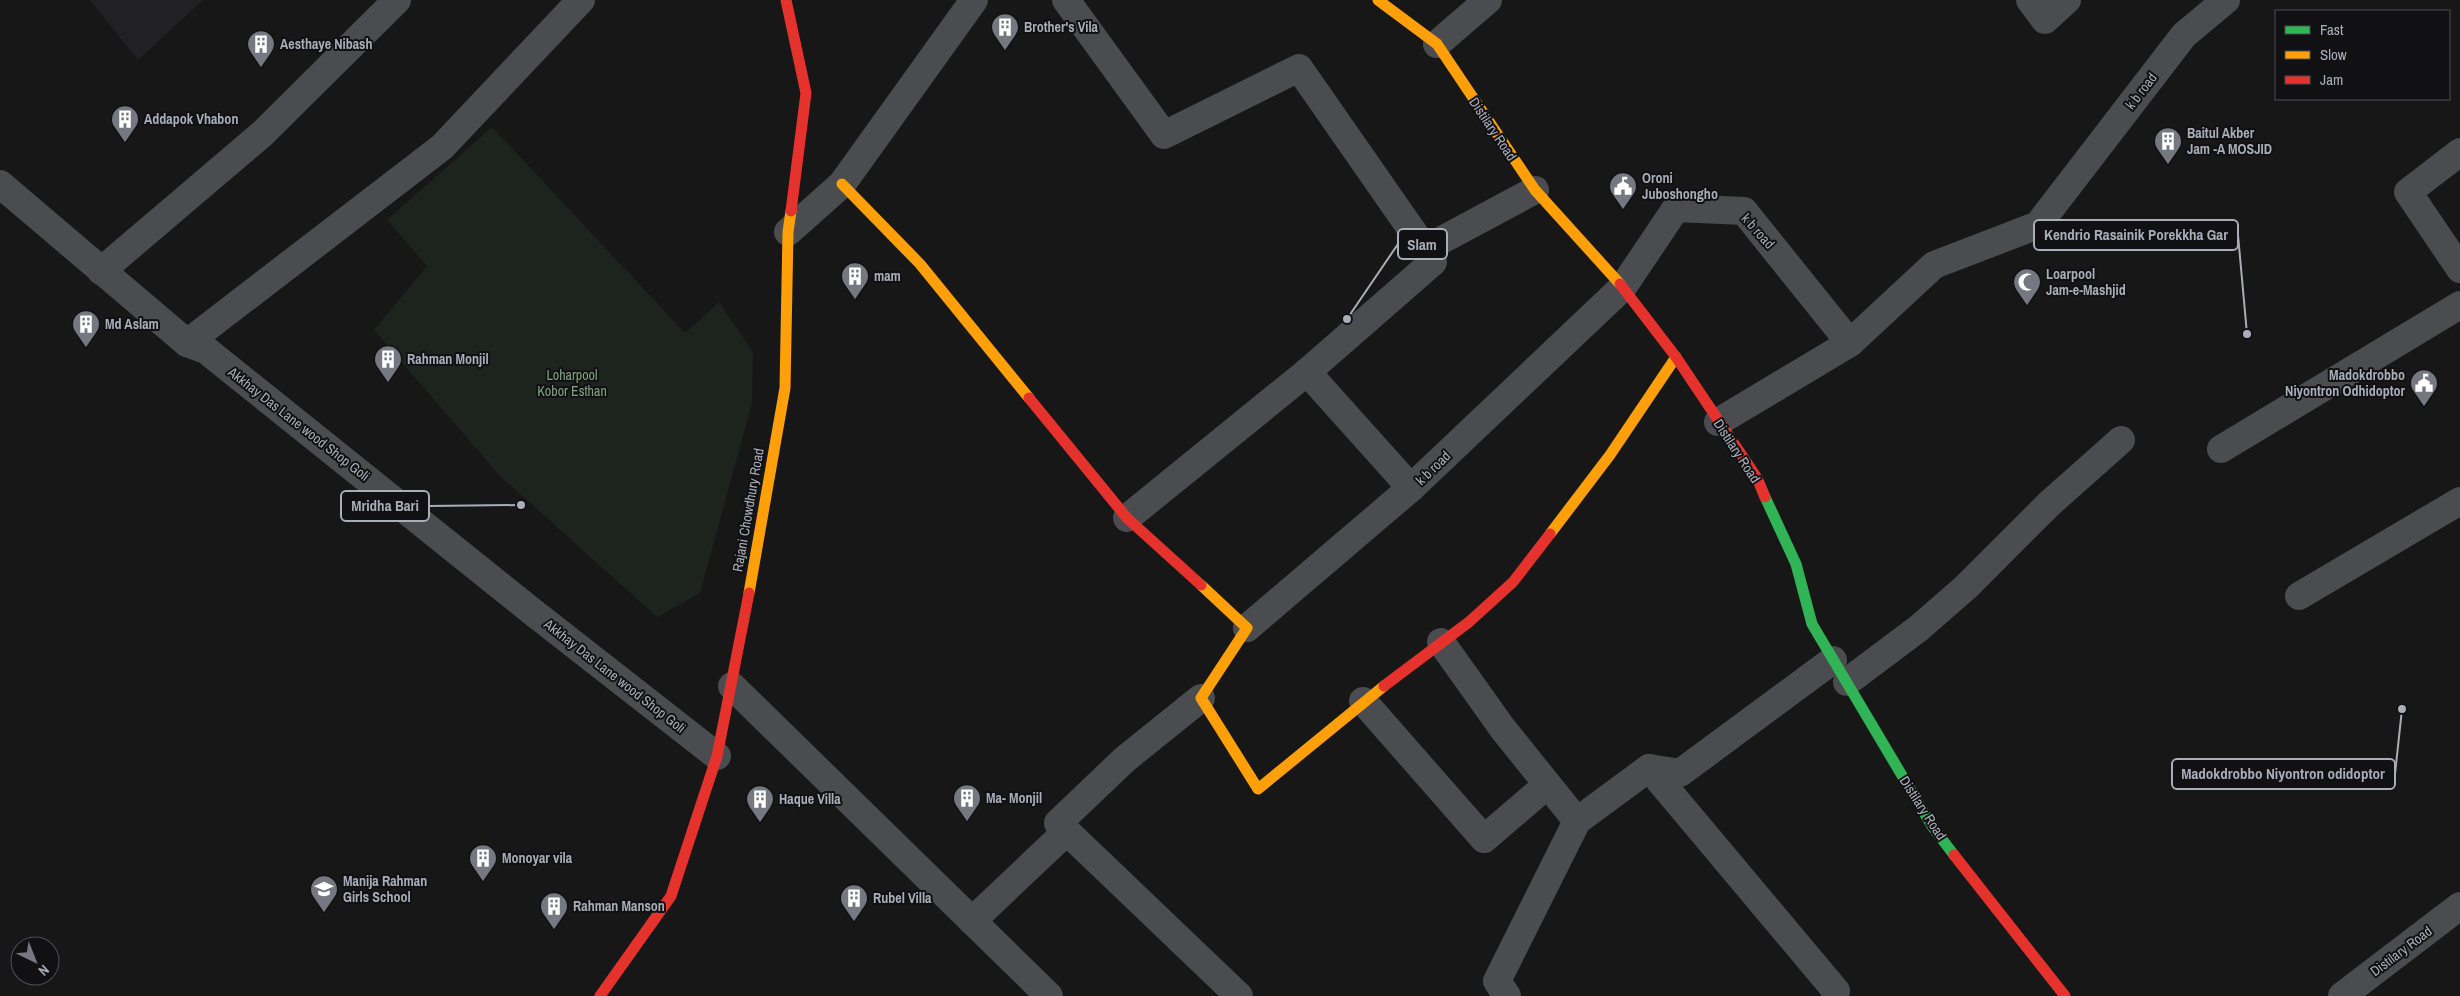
<svg xmlns="http://www.w3.org/2000/svg" width="2460" height="996" font-family="'Archivo Narrow',sans-serif">
	<style>
		.built { fill: #212123 }
		.green { fill: #1d241e }
		.lines { fill: none; stroke-linecap: round; stroke-linejoin: round }
		.street { stroke: #4b4c50; stroke-width: 28 }
		.fast { stroke: #30b455; stroke-width: 11 }
		.slow { stroke: #ff9f0a; stroke-width: 11 }
		.jam { stroke: #e5322d; stroke-width: 11 }
		.labels { text-anchor: middle; dominant-baseline: central; stroke-width: 4; stroke-linejoin: round; paint-order: stroke }
		.poi-label { font-size: 14px; font-weight: bold; fill: #a8adb8; stroke: #111113; text-anchor: start }
		.street-label { font-size: 14px; fill: #a8adb8; stroke: #111113 }
		.park-label { font-size: 14px; fill: #7fa381; stroke: #111113 }
		.leader { fill: none; stroke: #a8adb8; stroke-width: 2 }
		.callout-dot { fill: #a8adb8; stroke: #111113; stroke-width: 2 }
		.callout { fill: #111113; stroke: #a8adb8; stroke-width: 2 }
		.callout-label { font-size: 15px; text-anchor: middle; font-weight: bold; fill: #a8adb8 }
	</style>
	<rect width="100%" height="100%" fill="#171717"/>
	<path class="built" d="M90,0H203L138,60Z"/>
	<path class="green" d="M492,127L685,333L719,302L753,352L752,403L700,593L657,617L499,475L374,330L427,266L387,220Z"/>
	<g class="lines">
		<g class="street">
			<path d="M1066,0L1164,135L1299,68L1425,249"/>
			<path d="M2030,0L2045,20L2067,0"/>
			<path d="M1437,44L1488,0"/>
			<path d="M2460,152L2408,192L2460,269"/>
			<path d="M0,184L187,343L206,350L534,613L717,756"/>
			<path d="M788,232L842,184L974,0"/>
			<path d="M101,271L262,134L397,0"/>
			<path d="M187,343L442,147L581,0"/>
			<path d="M1307,372L1411,488"/>
			<path d="M1718,422L1850,343"/>
			<path d="M2221,449L2460,305"/>
			<path d="M1127,518L1307,372L1433,262L1425,249L1535,190"/>
			<path d="M2299,596L2460,501"/>
			<path d="M1247,628L1411,488L1623,287L1676,208L1744,211L1850,343L1934,265L2038,225L2184,35L2226,0"/>
			<path d="M1441,642L1503,729L1577,821"/>
			<path d="M1847,682L1919,628L1966,587L2049,504L2121,440"/>
			<path d="M732,686L1049,996"/>
			<path d="M1201,698L1124,760L1058,823L1239,996"/>
			<path d="M1363,701L1484,839L1547,785"/>
			<path d="M1649,768L1836,991"/>
			<path d="M972,921L1066,832"/>
			<path d="M1507,996L1497,981L1577,821L1649,768L1680,773L1833,660"/>
			<path d="M2342,996L2460,906"/>
		</g>
		<path class="fast" d="M1765,497L1796,564L1812,624L1932,826L1954,855"/>
		<g class="slow">
			<path d="M1378,0L1437,44L1535,190L1620,284"/>
			<path d="M842,184L920,264L1029,398"/>
			<path d="M1550,534L1610,455L1676,357"/>
			<path d="M1201,585L1247,628L1201,698L1258,789L1384,686"/>
			<path d="M749,593L785,388L788,232L791,211"/>
		</g>
		<g class="jam">
			<path d="M786,0L806,93L791,211"/>
			<path d="M1620,284L1676,357L1757,478L1765,497"/>
			<path d="M1029,398L1127,518L1201,585"/>
			<path d="M1384,686L1469,622L1513,582L1550,534"/>
			<path d="M1954,855L2065,996"/>
			<path d="M600,996L671,896L717,756L749,593"/>
		</g>
	</g>
	<defs>
		<g id="building-pin" transform="scale(1.4375)"><path d="M0 17L-7.5 6A9.5 9.5 0 1 1 7.5 6Z" fill="#757880" stroke="#111113"/><path d="M-4-6H4V6H1V3H-1V6H-4ZM-2.5-4.3h1.7v1.8h-1.7ZM.8-4.3h1.7v1.8H.8ZM-2.5-1h1.7V.8h-1.7ZM.8-1h1.7V.8H.8Z" fill="#fff"/></g>
		<g id="civic-pin" transform="scale(1.4375)"><path d="M0 17L-7.5 6A9.5 9.5 0 1 1 7.5 6Z" fill="#757880" stroke="#111113"/><path d="M-.6-6.5H3V-4.5H.6V-3L4-1V1h2V6H-6V1h2V-1L-.6-3ZM-1.2 2.5V6h2.4V2.5Z" fill="#fff"/></g>
		<g id="mosque-pin" transform="scale(1.4375)"><path d="M0 17L-7.5 6A9.5 9.5 0 1 1 7.5 6Z" fill="#757880" stroke="#111113"/><path d="M3.5-4.9A6 6 0 1 0 3.5 4.9A5 5 0 1 1 3.5-4.9Z" fill="#fff"/></g>
		<g id="school-pin" transform="scale(1.4375)"><path d="M0 17L-7.5 6A9.5 9.5 0 1 1 7.5 6Z" fill="#757880" stroke="#111113"/><path d="M0-5L7-2L0 1L-7-2ZM-4 1L0 2.5L4 1V4Q0 6-4 4Z" fill="#fff"/></g>
	</defs>
	<g fill-rule="evenodd">
		<use href="#building-pin" x="1005" y="27"/>
		<use href="#building-pin" x="261" y="44"/>
		<use href="#building-pin" x="125" y="119"/>
		<use href="#building-pin" x="2168" y="141"/>
		<use href="#civic-pin" x="1623" y="186"/>
		<use href="#building-pin" x="855" y="276"/>
		<use href="#mosque-pin" x="2027" y="282"/>
		<use href="#building-pin" x="86" y="324"/>
		<use href="#building-pin" x="388" y="359"/>
		<use href="#civic-pin" x="2424" y="383"/>
		<use href="#building-pin" x="967" y="798"/>
		<use href="#building-pin" x="760" y="799"/>
		<use href="#building-pin" x="483" y="858"/>
		<use href="#school-pin" x="324" y="889"/>
		<use href="#building-pin" x="854" y="898"/>
		<use href="#building-pin" x="554" y="906"/>
	</g>
	<g class="labels">
		<g class="poi-label">
			<text x="1024" y="27">Brother's Vila</text>
			<text x="280" y="44">Aesthaye Nibash</text>
			<text x="144" y="119">Addapok Vhabon</text>
			<text x="2187" y="133">Baitul Akber<tspan x="2187" dy="16">Jam -A MOSJID</tspan></text>
			<text x="1642" y="178">Oroni<tspan x="1642" dy="16">Juboshongho</tspan></text>
			<text x="2046" y="274">Loarpool<tspan x="2046" dy="16">Jam-e-Mashjid</tspan></text>
			<text x="874" y="276">mam</text>
			<text x="105" y="324">Md Aslam</text>
			<text x="407" y="359">Rahman Monjil</text>
			<text x="2405" y="375" text-anchor="end">Madokdrobbo<tspan x="2405" dy="16">Niyontron Odhidoptor</tspan></text>
			<text x="986" y="798">Ma- Monjil</text>
			<text x="779" y="799">Haque Villa</text>
			<text x="502" y="858">Monoyar vila</text>
			<text x="343" y="881">Manija Rahman<tspan x="343" dy="16">Girls School</tspan></text>
			<text x="873" y="898">Rubel Villa</text>
			<text x="573" y="906">Rahman Manson</text>
		</g>
		<g class="street-label">
			<text transform="translate(2141 91) rotate(-52)">k b road</text>
			<text transform="translate(1493 129) rotate(56)">Distilary Road</text>
			<text transform="translate(1758 231) rotate(48)">k b road</text>
			<text transform="translate(299 424) rotate(38)">Akkhay Das Lane wood Shop Goli</text>
			<text transform="translate(1737 451) rotate(57)">Distilary Road</text>
			<text transform="translate(1433 468) rotate(-44)">k b road</text>
			<text transform="translate(748 510) rotate(-80)">Rajani Chowdhury Road</text>
			<text transform="translate(615 676) rotate(38)">Akkhay Das Lane wood Shop Goli</text>
			<text transform="translate(1923 808) rotate(57)">Distilary Road</text>
			<text transform="translate(2401 951) rotate(-37)">Distilary Road</text>
		</g>
		<g class="park-label">
			<text x="572" y="375">Loharpool<tspan x="572" dy="16">Kobor Esthan</tspan></text>
		</g>
	</g>
	<path class="leader" d="M2247 334L2238 235M1347 319L1398 244M521 505L429 506M2402 709L2395 774"/>
	<g class="callout-dot">
		<circle cx="2247" cy="334" r="5"/>
		<circle cx="1347" cy="319" r="5"/>
		<circle cx="521" cy="505" r="5"/>
		<circle cx="2402" cy="709" r="5"/>
	</g>
	<g class="callout">
		<rect x="2034" y="220" width="204" height="30" rx="5"/>
		<rect x="1398" y="229" width="49" height="30" rx="5"/>
		<rect x="341" y="491" width="88" height="30" rx="5"/>
		<rect x="2172" y="759" width="223" height="30" rx="5"/>
	</g>
	<g class="callout-label">
		<text x="2136" y="240">Kendrio Rasainik Porekkha Gar</text>
		<text x="1422" y="250">Slam</text>
		<text x="385" y="511">Mridha Bari</text>
		<text x="2283" y="779">Madokdrobbo Niyontron odidoptor</text>
	</g>
	<rect x="2275" y="10" width="175" height="90" fill="#111113" stroke="#4d4f55"/>
	<rect x="2285" y="26" width="25" height="8" fill="#30b455" stroke="#4d4f55"/>
	<text x="2320" y="35" font-size="15" fill="#a8adb8">Fast</text>
	<rect x="2285" y="51" width="25" height="8" fill="#ff9f0a" stroke="#4d4f55"/>
	<text x="2320" y="60" font-size="15" fill="#a8adb8">Slow</text>
	<rect x="2285" y="76" width="25" height="8" fill="#e5322d" stroke="#4d4f55"/>
	<text x="2320" y="85" font-size="15" fill="#a8adb8">Jam</text>
	<g transform="translate(35 961) rotate(137)"><circle r="24" fill="#111113" stroke="#4d4f55"/>
	<path d="M0-4L9 19L0 12L-9 19Z" fill="#757880"/>
	<text y="-8" font-size="14" font-weight="bold" text-anchor="middle" fill="#a8adb8">N</text>
	</g>
</svg>
